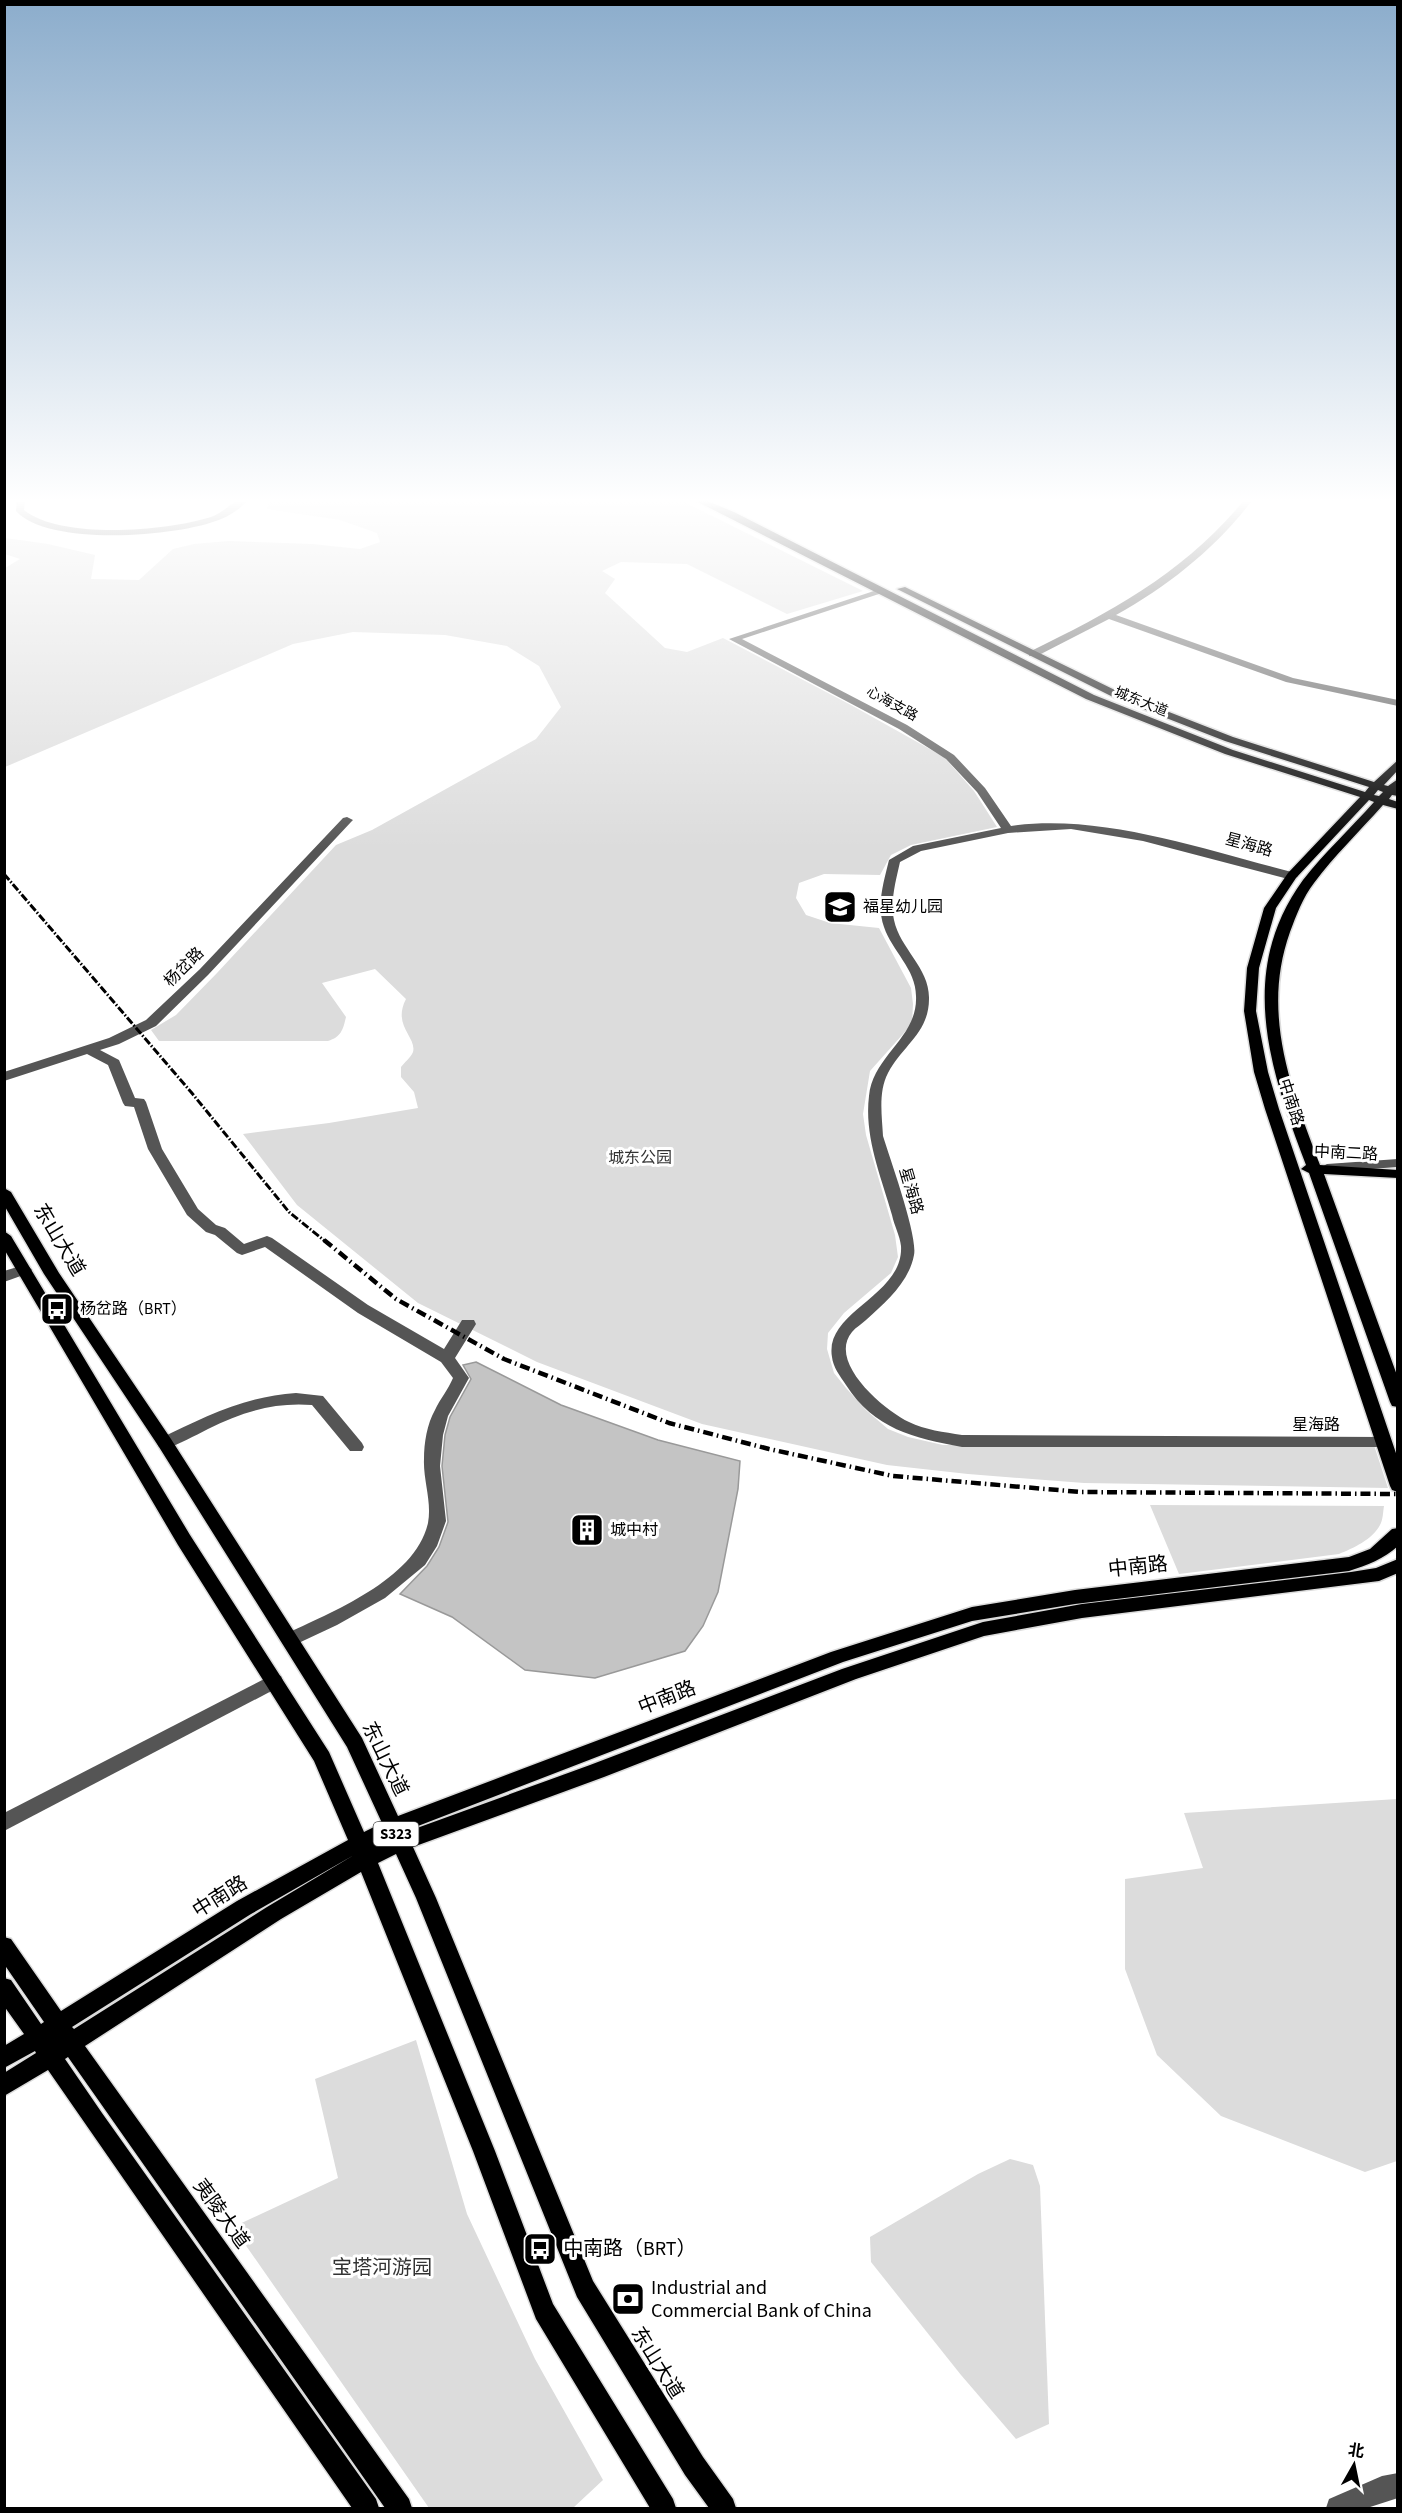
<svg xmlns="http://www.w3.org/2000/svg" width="1402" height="2513" font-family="'Source Sans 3','Noto Sans SC',sans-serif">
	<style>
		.green { fill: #dcdcdc }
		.building { fill: #c4c4c4; stroke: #999; stroke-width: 1.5 }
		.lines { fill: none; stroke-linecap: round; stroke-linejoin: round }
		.major-casing { stroke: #dbdbdb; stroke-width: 3 }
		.minor { fill: #555; fill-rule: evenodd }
		.major { fill: #000; fill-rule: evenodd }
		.rail-far1 { stroke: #000; stroke-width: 3; stroke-dasharray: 8 2 1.5 2; stroke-linecap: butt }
		.rail { stroke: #000; stroke-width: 4.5; stroke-dasharray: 10 4 1.5 4; stroke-linecap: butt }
		.labels { text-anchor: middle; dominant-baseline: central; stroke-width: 6; stroke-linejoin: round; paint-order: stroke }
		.far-street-label { font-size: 14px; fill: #000; stroke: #fff }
		.shield { fill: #fff; stroke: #4c4c4c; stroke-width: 1.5 }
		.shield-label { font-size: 15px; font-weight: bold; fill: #000 }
		.street-label { font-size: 16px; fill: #000; stroke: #fff }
		.poi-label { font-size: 16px; fill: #000; stroke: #fff; text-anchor: start }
		.park-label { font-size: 16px; fill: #333; stroke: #fff }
		.near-street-label { font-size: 20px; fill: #000; stroke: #fff }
		.near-poi-label { font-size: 20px; fill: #000; stroke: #fff; text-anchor: start }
		.near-park-label { font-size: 20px; fill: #333; stroke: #fff }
	</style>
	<rect width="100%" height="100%" fill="#fff"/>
	<g class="green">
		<path d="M277,498H676L863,591L787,614L687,564L621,562L602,571L615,579L605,593L665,648L687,652L723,638L851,705L944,757L974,791L997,827L911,845L891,855L880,875L824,874L799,883L796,898L806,915L830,923L879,928L911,988L913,1004L912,1024L870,1071L863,1114L866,1135L895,1235L898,1257L891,1273L844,1313L828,1333L827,1349L834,1373L846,1388L867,1411L888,1429L908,1437L943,1445H1374L1388,1488L1084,1483L968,1474L887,1465L702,1424L537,1362L418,1303L297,1205L243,1134L329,1123L418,1108L414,1092L401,1077V1067C404,1063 411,1057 413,1052C417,1037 392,1026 406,999L375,969L322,983L346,1017C343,1030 341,1037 328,1041H159L151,1030L176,1015L217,973L336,845L372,830L536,739L561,707L539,666L507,646L445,635L353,632L293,644L5,767V568L20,559L5,554V538L48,544L95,555L91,579L139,580L173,549L194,544L229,541L312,544L360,549L380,542L377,533L340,520L267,509L268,501Z"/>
		<path d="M1150,1505L1384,1506C1383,1512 1383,1520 1380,1525C1372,1540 1353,1548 1339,1554L1179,1574Z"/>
		<path d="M1397,1799V2161L1365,2172L1221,2116L1157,2055L1125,1969V1879L1203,1868L1184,1813Z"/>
		<path d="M416,2040L467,2214L535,2359L603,2480L573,2508H429L233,2227L338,2178L315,2079Z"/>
		<path d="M1010,2159L1033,2165L1040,2186L1049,2424L1016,2439L961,2375L871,2262L870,2237L978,2174Z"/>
	</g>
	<path class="building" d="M476,1362L561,1405L658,1440L740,1461L738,1489L718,1592L703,1626L685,1651L595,1678L525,1670L452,1617L400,1594L427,1566L439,1547L448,1522L442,1466L445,1435L450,1417L471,1379L463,1365Z"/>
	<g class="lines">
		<g class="major-casing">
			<g id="major">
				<path d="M690,498H700L734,512L1094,695L1233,750L1365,792L1369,787L1225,741L1115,698L897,589L905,587L1123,694L1233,737L1374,782L1398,760V770L1384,785L1388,786L1398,779V796L1392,795L1389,799L1398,802V809L1383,805C1360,831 1334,856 1314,883C1303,897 1296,916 1290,932C1261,1013 1291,1089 1320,1165L1398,1170V1178L1324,1174L1398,1378V1407L1392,1406L1390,1402L1309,1173L1301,1169L1306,1165C1270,1070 1236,972 1303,880C1324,853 1351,828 1374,802L1369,800L1296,878L1276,908L1259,968L1256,1011L1268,1072L1279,1109L1398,1459V1492L1392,1490L1390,1486L1265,1109L1254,1072L1244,1011L1247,968L1264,908L1288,873L1360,797L1225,754L1086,699ZM1378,790L1383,792L1379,796L1374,795Z"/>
				<path d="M4,1188L11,1192L59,1273L171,1439L362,1738L398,1816L831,1652L972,1607L1075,1590L1349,1557L1370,1549L1392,1529L1398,1528V1546C1384,1559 1367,1565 1349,1571L1075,1604L972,1621L843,1662L405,1831L406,1832L590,1765L842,1669L983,1622L1082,1604L1351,1572L1376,1568L1398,1559V1573L1379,1581L1082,1618L984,1636L856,1679L604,1777L413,1847L436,1898L593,2281L703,2457L733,2499L736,2508H709L685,2475L577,2297L416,1898L396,1854L378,1863L495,2151L553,2304L673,2499L676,2508H650L536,2319L473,2151L361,1872L281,1919L85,2046L409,2499L412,2508H385L68,2057L65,2059L102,2113L376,2499L379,2508H352L48,2070L4,2096V2073L36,2053L35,2051L4,2068V2046L24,2034L4,2006V1978L11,1980L41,2024L44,2022L4,1964V1937L11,1939L61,2011L237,1901L348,1840L314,1761L178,1545L4,1249V1231L11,1236L190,1535L329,1752L364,1832L382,1823L347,1747L159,1447L44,1274L4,1205ZM354,1855L267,1907L74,2029L72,2027L251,1914Z"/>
			</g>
		</g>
		<g class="minor">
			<path d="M17,498H25L24,510C61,540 167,531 211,517C226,512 236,496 251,498C243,506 232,515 221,519C179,537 48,547 16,511Z"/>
			<path d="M1246,498H1254C1217,547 1170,585 1116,615L1293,678L1398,700V706L1286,682L1109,619L1037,656H1029V652C1115,610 1184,573 1246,498Z"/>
			<path d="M880,589L888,591L742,639L907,725L954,755L985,788L1011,826C1104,813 1206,851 1296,873L1298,876L1292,880L1143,841L1071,829L1008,833L921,851L900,862C896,880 890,901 894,920C900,949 930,968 929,999C929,1033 902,1046 888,1073C878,1092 882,1116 883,1136C890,1159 918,1236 914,1255C909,1282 886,1302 866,1320C862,1324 856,1327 852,1332C827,1362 884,1410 909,1422C925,1430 944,1432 962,1435L1384,1437L1390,1439L1392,1443L1390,1447H962C914,1438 874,1429 846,1385C840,1376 833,1367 832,1357C824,1311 904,1296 901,1246C900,1236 894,1225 892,1215C881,1176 864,1137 869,1096C873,1055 918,1038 916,996C916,969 892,951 884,927C876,905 884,881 889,860L913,846L1001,828L977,792L946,759L899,729L729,639Z"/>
			<path d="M347,817L353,820L351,822L208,975L156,1026L119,1044L100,1050L119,1060L135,1098L144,1099L146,1102L162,1149L198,1209L216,1225L225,1228L244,1244L267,1236L272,1238L368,1305L444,1349L462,1320H474L476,1324L455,1358L469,1378L448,1416L443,1435L440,1466L446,1521L437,1546L425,1565L385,1598L337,1625L290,1647L284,1645L281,1640L284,1635C331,1612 415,1580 428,1523C432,1502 423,1480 424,1459C424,1443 427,1424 435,1410C440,1399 448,1390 453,1378L441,1362L358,1313L265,1247L242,1255L237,1253L215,1235L206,1232L187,1215L148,1149L134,1107L125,1106L123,1103L108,1065L87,1054L4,1081V1072L109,1038L146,1020L200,969L343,818Z"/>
			<path d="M1398,1159V1167L1327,1172L1320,1168L1327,1164Z"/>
			<path d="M24,1265L29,1267L32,1270L29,1273L4,1282V1271Z"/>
			<path d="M296,1393L323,1396L362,1443L364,1447L362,1451H350L312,1405C274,1402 242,1412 208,1429C194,1436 180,1444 165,1449L159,1447L157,1443L159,1439C204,1417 246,1396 296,1393Z"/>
			<path d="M274,1674L281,1676L283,1681L281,1686L4,1831V1813Z"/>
			<path d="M1398,2473V2498L1367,2508H1326L1329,2499L1382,2476Z"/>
		</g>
		<use href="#major" class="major"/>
		<path class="rail-far1" d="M4,874L191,1092L289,1212L326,1242"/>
		<path class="rail" d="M324,1240L396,1299L504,1359L669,1423L769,1449L893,1476L1081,1492L1398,1494"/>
	</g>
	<linearGradient id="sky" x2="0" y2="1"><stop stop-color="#8cadcc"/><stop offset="0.59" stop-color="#fff"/><stop offset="1" stop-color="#fff" stop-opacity="0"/></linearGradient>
	<rect width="1402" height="849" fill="url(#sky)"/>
	<defs>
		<g id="school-square" transform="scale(1.725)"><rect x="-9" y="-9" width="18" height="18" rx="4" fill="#000" stroke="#fff"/><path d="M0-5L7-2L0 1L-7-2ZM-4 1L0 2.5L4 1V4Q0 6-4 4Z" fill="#fff"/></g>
		<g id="bus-square" transform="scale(1.725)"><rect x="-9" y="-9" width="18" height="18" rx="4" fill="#000" stroke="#fff"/><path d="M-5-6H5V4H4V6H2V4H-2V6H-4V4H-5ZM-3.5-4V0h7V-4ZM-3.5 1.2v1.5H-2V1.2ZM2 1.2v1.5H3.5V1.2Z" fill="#fff"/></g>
		<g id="building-square" transform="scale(1.725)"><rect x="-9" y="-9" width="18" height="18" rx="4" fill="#000" stroke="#fff"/><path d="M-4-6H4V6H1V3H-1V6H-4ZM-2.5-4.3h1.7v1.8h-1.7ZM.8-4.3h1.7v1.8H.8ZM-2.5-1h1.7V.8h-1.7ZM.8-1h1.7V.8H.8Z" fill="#fff"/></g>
		<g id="bank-square" transform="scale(1.725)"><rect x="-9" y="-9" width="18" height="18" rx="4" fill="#000" stroke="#fff"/><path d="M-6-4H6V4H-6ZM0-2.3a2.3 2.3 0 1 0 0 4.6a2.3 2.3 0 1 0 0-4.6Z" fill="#fff"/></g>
	</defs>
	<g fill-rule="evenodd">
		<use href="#school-square" x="840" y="907"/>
		<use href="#bus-square" x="57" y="1309"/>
		<use href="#building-square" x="587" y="1530"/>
		<use href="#bus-square" x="540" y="2249"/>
		<use href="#bank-square" x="628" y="2299"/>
	</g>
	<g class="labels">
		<g class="far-street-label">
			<text transform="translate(1141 702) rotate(22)">城东大道</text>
			<text transform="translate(892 704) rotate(29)">心海支路</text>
		</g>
		<rect class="shield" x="373.5" y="1822" width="45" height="24" rx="4.5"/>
		<g class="shield-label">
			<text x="396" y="1834">S323</text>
		</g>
		<g class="street-label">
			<text transform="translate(1249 845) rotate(15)">星海路</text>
			<text transform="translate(184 967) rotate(-45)">杨岔路</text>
			<text transform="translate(1291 1102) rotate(72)">中南路</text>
			<text transform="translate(1346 1153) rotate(3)">中南二路</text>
			<text transform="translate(911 1191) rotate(74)">星海路</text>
			<text x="1316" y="1425">星海路</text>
		</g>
		<g class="poi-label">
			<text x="863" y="907">福星幼儿园</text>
			<text x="80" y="1309">杨岔路（BRT）</text>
			<text x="610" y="1530">城中村</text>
		</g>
		<g class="park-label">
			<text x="640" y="1158">城东公园</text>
		</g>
		<g class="near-street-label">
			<text transform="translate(59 1240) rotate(59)">东山大道</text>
			<text transform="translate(1138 1567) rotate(-6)">中南路</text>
			<text transform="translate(667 1698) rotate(-21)">中南路</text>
			<text transform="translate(385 1759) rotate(64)">东山大道</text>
			<text transform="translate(220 1897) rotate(-32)">中南路</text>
			<text transform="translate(221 2214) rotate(54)">夷陵大道</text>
			<text transform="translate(657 2363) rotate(58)">东山大道</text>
		</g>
		<g class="near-poi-label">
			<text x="563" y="2249">中南路（BRT）</text>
			<text x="651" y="2288">Industrial and<tspan x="651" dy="23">Commercial Bank of China</tspan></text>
		</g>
		<g class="near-park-label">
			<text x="382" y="2268">宝塔河游园</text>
		</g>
	</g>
	<rect width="1402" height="2513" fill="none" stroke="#000000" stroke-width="12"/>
	<g transform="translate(1354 2465) rotate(9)" stroke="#ffffff" stroke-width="4.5" paint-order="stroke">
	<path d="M0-4.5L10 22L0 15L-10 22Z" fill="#000000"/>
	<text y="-9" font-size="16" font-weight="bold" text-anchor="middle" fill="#000000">北</text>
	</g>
</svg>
